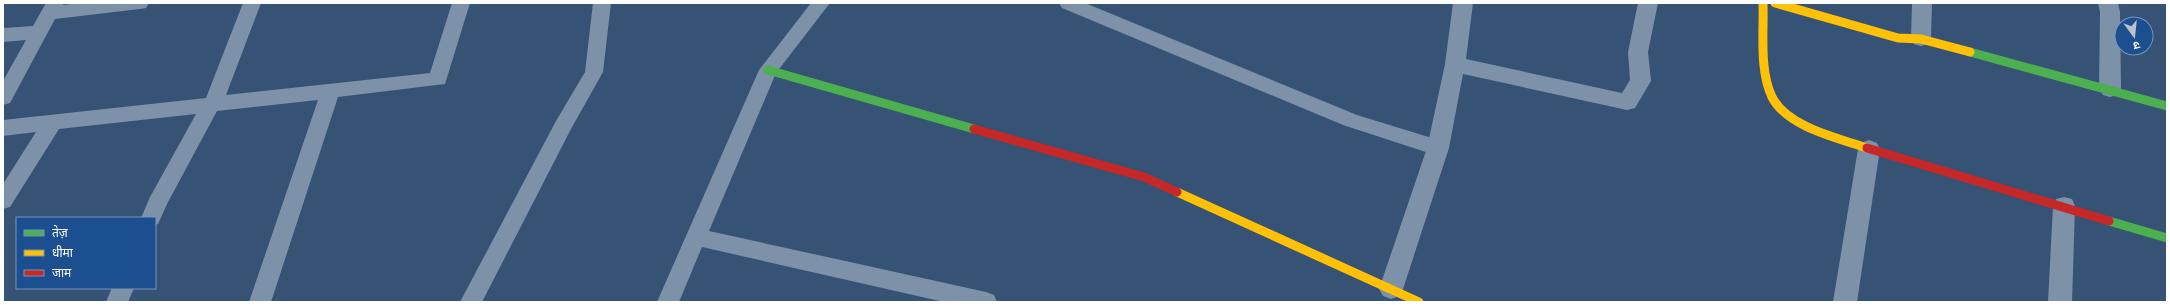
<svg xmlns="http://www.w3.org/2000/svg" width="2170" height="305" font-family="'Archivo Narrow','Noto Sans Devanagari',sans-serif">
	<style>
		.lines { fill: none; stroke-linecap: round; stroke-linejoin: round }
		.lane { fill: #7d92a8; fill-rule: evenodd }
		.street { fill: #7d92a8; fill-rule: evenodd }
		.fast { stroke: #4caf50; stroke-width: 9 }
		.slow { stroke: #ffc107; stroke-width: 9 }
		.jam { stroke: #c62828; stroke-width: 9 }
	</style>
	<rect width="100%" height="100%" fill="#365274"/>
	<g class="lines">
		<g class="lane">
			<path d="M46,3H64L63,5L81,3H149L146,8L140,9L55,19L10,103L3,105V81L26,40L3,42V28L33,26Z"/>
			<path d="M243,3H261L226,95L430,73L452,3H470L445,84L338,97L271,302H249L318,100L217,111L167,204L158,224L155,225V218H141L150,197L196,114L59,129L10,207L3,209V184L36,132L3,136V120L206,98Z"/>
			<path d="M593,3H611L603,72L571,129L482,302H460L556,121L585,72Z"/>
			<path d="M811,3H830L776,73L709,231L986,292L994,295L997,302H944L702,247L679,302H657L759,70Z"/>
			<path d="M1059,3H1085L1357,115L1445,142L1448,148L1445,154L1438,156L1343,125L1062,8Z"/>
			<path d="M112,288H134L128,302H106Z"/>
		</g>
		<g class="street">
			<path d="M1453,3H1473L1466,59L1622,93L1630,80L1628,52L1638,3H1658L1648,52L1651,81L1635,108L1627,110L1463,74L1449,148L1403,289L1399,296L1391,299L1383,296L1379,289L1427,148L1445,64Z"/>
			<path d="M1912,3H1932L1931,39L1928,44L1921,46L1914,44L1911,39Z"/>
			<path d="M2098,3H2118L2120,12L2121,89L2117,95L2110,97L2103,95L2099,89L2100,12Z"/>
			<path d="M1869,140L1877,143L1880,149L1857,302H1833L1858,149L1861,143Z"/>
			<path d="M2064,197L2072,199L2075,206L2072,302H2048L2053,206L2056,199Z"/>
		</g>
		<g class="fast">
			<path d="M1970,52L2167,106"/>
			<path d="M768,70L974,129"/>
			<path d="M2109,221L2167,238"/>
		</g>
		<g class="slow">
			<path d="M1763,3C1764,32 1759,70 1772,97C1787,127 1838,138 1867,148"/>
			<path d="M1775,3L1898,38L1921,39L1970,52"/>
			<path d="M1177,192L1419,302"/>
		</g>
		<g class="jam">
			<path d="M974,129L1144,177L1177,192"/>
			<path d="M1867,148L2109,221"/>
		</g>
	</g>
	<rect width="2170" height="305" fill="none" stroke="#ffffff" stroke-width="8"/>
	<rect x="16" y="217" width="140" height="72" fill="#1b4f8f" stroke="#7695bc"/>
	<rect x="24" y="230" width="20" height="6" fill="#4caf50" stroke="#7695bc"/>
	<text x="52" y="237" font-size="12" fill="#ffffff">तेज़</text>
	<rect x="24" y="250" width="20" height="6" fill="#ffc107" stroke="#7695bc"/>
	<text x="52" y="257" font-size="12" fill="#ffffff">धीमा</text>
	<rect x="24" y="270" width="20" height="6" fill="#c62828" stroke="#7695bc"/>
	<text x="52" y="277" font-size="12" fill="#ffffff">जाम</text>
	<g transform="translate(2134 36) rotate(165)"><circle r="19" fill="#1b4f8f" stroke="#7695bc"/>
	<path d="M0-3L7 15L0 10L-7 15Z" fill="#b9c2ce"/>
	<text y="-6" font-size="11" font-weight="bold" text-anchor="middle" fill="#ffffff">उ</text>
	</g>
</svg>
